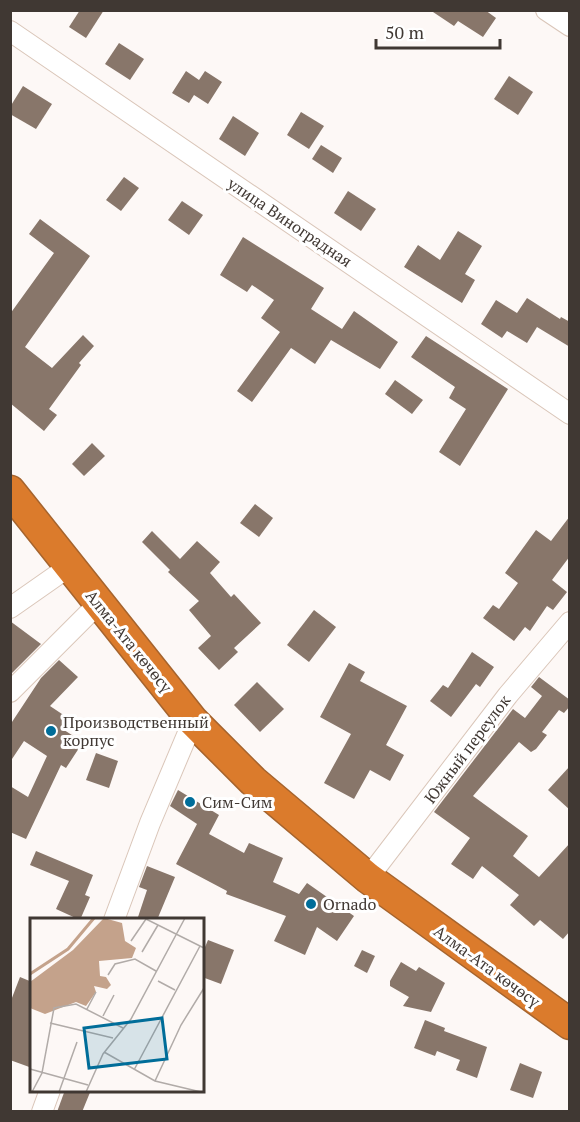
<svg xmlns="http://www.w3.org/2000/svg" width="580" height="1122" font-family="'PT Serif',serif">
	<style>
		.building { fill: #88766a }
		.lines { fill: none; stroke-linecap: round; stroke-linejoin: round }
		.minor-casing { stroke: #dac6b9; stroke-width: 22 }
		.highway-casing { stroke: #a5642e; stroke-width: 33 }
		.minor { stroke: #fff; stroke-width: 20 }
		.highway { stroke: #db7b2c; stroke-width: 30 }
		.poi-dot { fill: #006d99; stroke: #fff; stroke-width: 2 }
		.labels { text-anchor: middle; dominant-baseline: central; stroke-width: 6; stroke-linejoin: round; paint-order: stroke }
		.street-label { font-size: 16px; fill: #403833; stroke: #fff }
		.poi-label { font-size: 16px; fill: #403833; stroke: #fff; text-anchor: start }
		.inset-river { fill: none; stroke: #c4a28b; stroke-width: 3 }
		.inset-road { fill: none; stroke: #b1aba8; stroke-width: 1.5 }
		.view { fill: #006d99; fill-opacity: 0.15; stroke: #006d99; stroke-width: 3 }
		.inset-edge { fill: none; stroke: #403833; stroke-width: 3 }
	</style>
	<rect width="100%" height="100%" fill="#fdf8f6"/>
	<g class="building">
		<path d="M80,10H104L86,38L69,27Z"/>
		<path d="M430,10H485L496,18L483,37L458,21L454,26Z"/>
		<path d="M119,43L144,59L130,80L105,64Z"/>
		<path d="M186,71L199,80L205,71L222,82L208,104L194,95L189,103L172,93Z"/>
		<path d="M509,76L533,92L518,115L494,99Z"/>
		<path d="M23,86L52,104L36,129L10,114V107Z"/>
		<path d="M301,112L324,126L309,149L287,135Z"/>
		<path d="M233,116L259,133L245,156L219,139Z"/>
		<path d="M321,145L342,158L333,173L312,159Z"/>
		<path d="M124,177L139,188L121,211L106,200Z"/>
		<path d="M348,191L376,209L361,231L334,213Z"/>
		<path d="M182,201L203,215L189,235L168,220Z"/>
		<path d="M40,219L90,256L25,347L52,368L83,335L94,346L79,363L81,365L49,409L57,415L44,431L10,403V314L54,253L29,234Z"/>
		<path d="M458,231L482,246L465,274L475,280L462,303L404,267L418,245L440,260Z"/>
		<path d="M243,237L324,288L311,309L342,329L354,311L398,342L380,369L331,340L315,364L291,348L252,402L237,391L280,332L261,318L274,300L252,285L247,292L220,275Z"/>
		<path d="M527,298L560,319L561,317L570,322V347L537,327L527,343L507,331L502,338L481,324L496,300L517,313Z"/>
		<path d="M426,336L508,389L460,466L439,452L466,409L449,398L455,387L411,357Z"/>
		<path d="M395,380L423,400L412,414L385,394Z"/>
		<path d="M92,443L105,456L84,476L72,464Z"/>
		<path d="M255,504L273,518L259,537L240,523Z"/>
		<path d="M570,516V556L552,580L567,592L553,610L547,606L530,631L525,627L514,641L483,618L493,605L499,609L518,583L505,573L536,530L551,541Z"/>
		<path d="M152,531L180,559L197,541L220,562L210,573L231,597L234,594L261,623L234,648L238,652L219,670L198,648L211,636L189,610L199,601L168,572L170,570L142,542Z"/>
		<path d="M314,610L336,627L309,662L287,645Z"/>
		<path d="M10,621L41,644L10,675Z"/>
		<path d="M472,652L494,667L480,687L476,684L451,717L430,701L443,685L448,688Z"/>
		<path d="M59,660L78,677L50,706L71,720L64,730L83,742L66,768L61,765L26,839L10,832V786L28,797L47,756L24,741L10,762V725L41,678Z"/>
		<path d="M349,663L365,672L360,681L407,706L386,745L404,755L390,781L370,770L354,799L324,783L351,734L320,717Z"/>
		<path d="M539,677L570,700V706L564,713L559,710L542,732L547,735L536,749L531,752L519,742L473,796L528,836L513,856L539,877L570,843V931L563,939L540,920L534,926L510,905L519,895L482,866L473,879L451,864L470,838L434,812L513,709L525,718L542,696L531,687Z"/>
		<path d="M257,682L284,709L260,732L234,705Z"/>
		<path d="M96,753L118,761L109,788L86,780Z"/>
		<path d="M570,766V810L548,790Z"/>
		<path d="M178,790L219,815L209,834L244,853L249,843L283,858L273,882L299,894L307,883L354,916L337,941L317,927L305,955L274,941L286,916L226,894L227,891L176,864L197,824L170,806Z"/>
		<path d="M36,851L93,875L85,895L90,897L80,920L56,909L69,881L30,865Z"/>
		<path d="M147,866L175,877L157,920H137L147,890L139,887Z"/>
		<path d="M208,940L234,950L221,984L202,977V954Z"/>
		<path d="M362,950L375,956L367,973L354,966Z"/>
		<path d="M401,962L416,971L419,967L445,983L431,1012L403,1006L409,997L390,986V981Z"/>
		<path d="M20,977L32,982V1068L10,1060V1003Z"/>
		<path d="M425,1020L445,1028L444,1031L487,1047L477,1078L456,1070L460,1060L437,1051L435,1056L414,1048Z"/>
		<path d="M520,1063L542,1072L533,1098L510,1090Z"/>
		<path d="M65,1090H91L82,1112H57Z"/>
	</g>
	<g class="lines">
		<g class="minor-casing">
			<g id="minor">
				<path d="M546,10L570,26"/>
				<path d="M10,31L570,414"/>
				<path d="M10,608L70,566"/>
				<path d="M10,692L99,603"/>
				<path d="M368,878L508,695L570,622"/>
				<path d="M114,920L150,823L193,721"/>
				<path d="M42,1112L50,1090"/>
			</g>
		</g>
		<g class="highway-casing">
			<path id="highway" d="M10,491L193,721L253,781L368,878L570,1024"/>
		</g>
		<use href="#minor" class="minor"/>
		<use href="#highway" class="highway"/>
	</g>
	<g class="poi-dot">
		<circle cx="51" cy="731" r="6"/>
		<circle cx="190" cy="802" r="6"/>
		<circle cx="311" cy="904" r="6"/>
	</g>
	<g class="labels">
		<g class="street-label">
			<text transform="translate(290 222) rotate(34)">улица Виноградная</text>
			<text transform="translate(129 641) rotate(51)">Алма-Ата көчөсү</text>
			<text transform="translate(467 749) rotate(-53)">Южный переулок</text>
			<text transform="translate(487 966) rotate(36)">Алма-Ата көчөсү</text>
		</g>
		<g class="poi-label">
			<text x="63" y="722">Производственный<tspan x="63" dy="18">корпус</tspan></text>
			<text x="202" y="802">Сим-Сим</text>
			<text x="323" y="904">Ornado</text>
		</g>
	</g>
	<g transform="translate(30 918)">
		<rect width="174" height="174" fill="#fdf8f6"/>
		<path d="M74,0L92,5L95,23L106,30L102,40L69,43L70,58L76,59L81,67L77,71L64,68L66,74L56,88L46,84L15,96L0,90V64L43,32Z" fill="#c4a28b"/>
		<path class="inset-river" d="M0,56L38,31L64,0"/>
		<path class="inset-road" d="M101,23L116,1L174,30M112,34L128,7M78,57L85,46L105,41L126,53M128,63L145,72M57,91L66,74M73,98L84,77M20,105L83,120M74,134L125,163L171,174M0,151L58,167M104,152L170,28M125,163L151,107L174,70M2,174L12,155L24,90L46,86L93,110M29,174L47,124M56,174L73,136L101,101L155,0"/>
		<path class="view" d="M132,100L137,141L59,150L54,110Z"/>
		<rect width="174" height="174" class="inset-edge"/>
	</g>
	<rect width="580" height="1122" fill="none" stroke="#403833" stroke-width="24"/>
	<path d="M376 39v9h124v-9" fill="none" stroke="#403833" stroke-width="3"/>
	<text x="385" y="39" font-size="18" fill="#403833" stroke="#ffffff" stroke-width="4.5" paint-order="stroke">50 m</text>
</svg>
